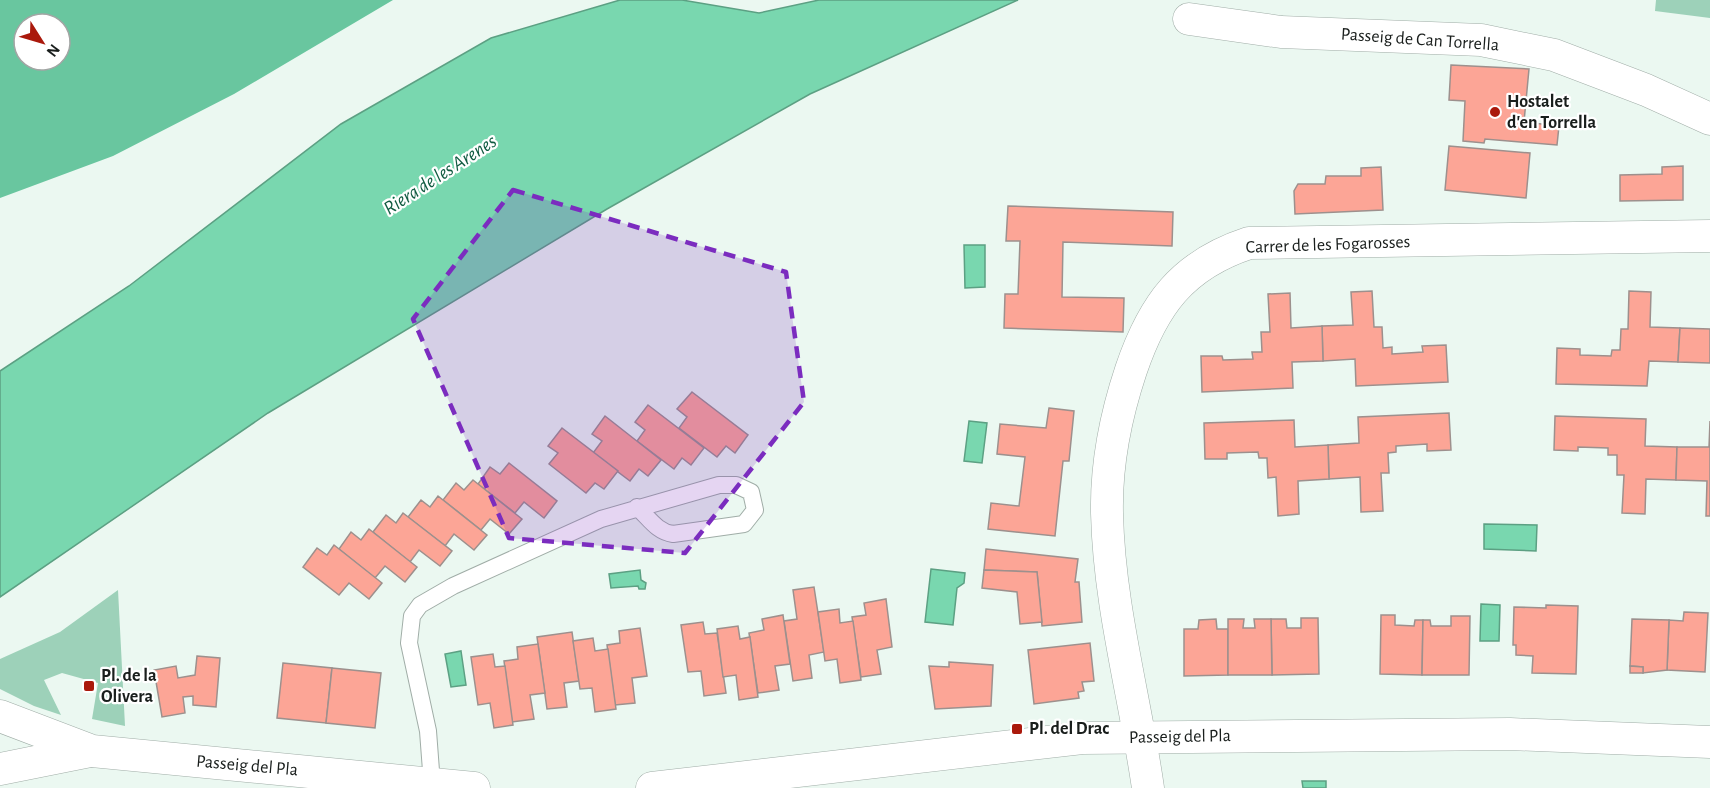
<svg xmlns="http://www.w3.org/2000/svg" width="1710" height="788" font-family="'Alegreya Sans',sans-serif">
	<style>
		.green { fill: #9dd1b9 }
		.forest { fill: #69c69f; fill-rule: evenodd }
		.water { fill: #79d7af; stroke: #5ca083; stroke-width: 1.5 }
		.building { fill: #fca596; stroke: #9d908d; stroke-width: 1.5 }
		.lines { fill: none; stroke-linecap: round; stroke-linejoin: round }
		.service-casing { stroke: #a0ada7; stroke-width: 18 }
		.minor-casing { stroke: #a0ada7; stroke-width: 33 }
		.service { stroke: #fff; stroke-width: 16 }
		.minor { stroke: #fff; stroke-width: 32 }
		.marked { fill: #7b2cbf; fill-opacity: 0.2; stroke: #7b2cbf; stroke-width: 4.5; stroke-dasharray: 12 8; stroke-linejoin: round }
		.poi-dot { fill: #aa190c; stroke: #fff; stroke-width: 2 }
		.labels { text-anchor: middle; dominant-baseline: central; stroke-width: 4.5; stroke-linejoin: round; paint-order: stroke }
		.street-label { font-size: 18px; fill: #191e1c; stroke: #fff }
		.poi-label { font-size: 18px; font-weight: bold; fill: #191e1c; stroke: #fff; text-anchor: start }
		.water-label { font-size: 20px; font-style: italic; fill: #105b41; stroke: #fff }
	</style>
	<rect width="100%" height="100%" fill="#ebf8f1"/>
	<g class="green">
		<path d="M1656,0H1710V18L1655,11Z"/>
		<path d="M118,590L125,726L92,719L98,683L62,673L44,680L61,715L34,706L0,689V659L60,632Z"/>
	</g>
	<path class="forest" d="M0,0H393L234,94L113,156L0,198ZM24,24H60V60H24Z"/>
	<g class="water">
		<path d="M620,0H682L759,13L819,0H1018L810,94L607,209L268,413L0,597V371L129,286L341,124L491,38Z"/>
		<path d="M964,245H985V287L965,288Z"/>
		<path d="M969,421L987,423L982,463L964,461Z"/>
		<path d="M1484,524L1537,525L1536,551L1484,549Z"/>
		<path d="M931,569L965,573L964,583L957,588L953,625L925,622Z"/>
		<path d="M640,570L641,580L646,583L645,589H639L638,586L611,588L609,574Z"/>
		<path d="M1481,604L1500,605L1499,641H1480Z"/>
		<path d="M461,651L466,685L451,687L445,654Z"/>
		<path d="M1302,781H1326V788H1303Z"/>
	</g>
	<g class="building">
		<path d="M1451,65L1529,69L1524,122L1559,126L1557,145L1485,139L1484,143L1463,141L1465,101L1449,100Z"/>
		<path d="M1449,146L1530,153L1526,198L1445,190Z"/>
		<path d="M1683,166V200L1620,201V175L1662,174V167Z"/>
		<path d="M1381,167L1383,210L1295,214L1294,191L1298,184H1325L1326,176H1361V168Z"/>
		<path d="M1008,206L1173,212L1172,246L1063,242L1062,297L1124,298L1123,332L1004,328L1005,294H1018L1020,241H1006Z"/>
		<path d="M1372,291L1374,327H1382L1383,348L1392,347V354L1423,352L1422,346L1446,345L1448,382L1356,386L1355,359L1323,361L1322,326L1353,325L1351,292Z"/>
		<path d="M1629,291L1651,292L1650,327L1680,328L1678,362L1649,361L1647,386L1556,384L1557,348L1580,349V355L1611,356L1612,350H1620L1621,329H1628Z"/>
		<path d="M1290,293L1291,328L1322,326L1323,361L1292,362L1293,388L1202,392L1201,356H1222L1223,360L1253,359L1252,352H1262L1261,332H1270L1268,294Z"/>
		<path d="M1680,328L1710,329V363L1678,362Z"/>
		<path d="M692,392L748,435L735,453L726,446L717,457L679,428L687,417L677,409Z"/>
		<path d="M648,405L704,448L691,465L682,458L674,469L637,441L645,430L635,422Z"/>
		<path d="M1049,408L1074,411L1069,461H1063L1055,536L988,529L991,503L1019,506L1025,457L997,454L1000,424L1046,428Z"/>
		<path d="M1449,413L1451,450L1427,451V444L1396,446V452L1388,453L1389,473H1381L1383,511L1361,512L1360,477L1329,479L1328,445L1359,443L1358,417Z"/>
		<path d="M605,416L661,460L648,476L639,469L630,481L593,453L602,441L592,434Z"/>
		<path d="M1555,416L1646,419L1645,446L1677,447L1676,480L1646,479L1645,514L1622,513L1624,475H1617V455H1608V448L1578,447V451L1554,450Z"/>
		<path d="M1294,420L1295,447L1328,445L1329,479L1298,481L1299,514L1278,516L1276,477L1268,478L1267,458H1259L1258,452L1227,453V459H1205L1204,423Z"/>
		<path d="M1710,421V516H1706L1707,481L1676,480L1677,447H1709Z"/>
		<path d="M562,428L618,471L604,489L595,483L586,493L549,464L558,453L548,446Z"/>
		<path d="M509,463L557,501L544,518L524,502L515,513L478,484L490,467L500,474Z"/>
		<path d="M473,480L522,519L509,534L490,519L481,530L443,500L456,483L464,490Z"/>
		<path d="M438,496L487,535L474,550L454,534L445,546L408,517L421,500L430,507Z"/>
		<path d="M403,513L452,551L440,566L419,550L410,562L373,532L386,515L396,523Z"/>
		<path d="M369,529L417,567L405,582L385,566L375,578L339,549L351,532L361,540Z"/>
		<path d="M334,545L382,583L369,599L349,583L339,595L303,567L317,548L327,555Z"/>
		<path d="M986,549L1078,559L1075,582H1079L1082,622L1042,626L1037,572L984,570Z"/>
		<path d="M984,570L1037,572L1042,622L1020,624L1017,592L982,588Z"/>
		<path d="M814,587L824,652L809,655L812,678L793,681L784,621L797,619L793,590Z"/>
		<path d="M886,599L892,647L877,650L881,674L861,677L852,617L866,615L864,603Z"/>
		<path d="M1546,605L1578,606L1576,674L1532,673L1533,656L1516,655V645H1513L1514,607L1546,608Z"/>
		<path d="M839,609L840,623L853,621L861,680L840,683L837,659L825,661L818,612Z"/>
		<path d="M1684,612L1708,613L1705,672L1667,670L1669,620L1683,621Z"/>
		<path d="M783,615L790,664L775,666L779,690L758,693L749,633L764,630L762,619Z"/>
		<path d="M1381,615H1395V625L1414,626L1415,620H1423L1422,675L1380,674Z"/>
		<path d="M1451,616H1470L1469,675H1422L1423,620H1430L1431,626H1451Z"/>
		<path d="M1301,618H1318L1319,674L1272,675L1271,619H1286L1287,628H1301Z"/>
		<path d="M1216,619L1217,629H1228V675L1184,676V629H1198L1199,620Z"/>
		<path d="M1228,619H1244L1243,628H1255L1254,619H1271L1272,675H1228Z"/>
		<path d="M1632,619L1669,620L1667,670L1643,673V667L1630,666Z"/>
		<path d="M703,622L705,634L717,633L726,693L704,696L701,671L688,672L681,625Z"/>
		<path d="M738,626L740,639L750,637L758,697L739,700L736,675L723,677L717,629Z"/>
		<path d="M640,628L647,676L632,678L635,703L615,705L607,645L620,643L619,631Z"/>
		<path d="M572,632L579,681L564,683L567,707L547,709L537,637Z"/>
		<path d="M593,638L595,651L608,649L616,709L595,712L592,688L580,689L573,641Z"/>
		<path d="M1090,643L1094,681L1082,682L1084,691L1078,692L1079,698L1034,704L1028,650Z"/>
		<path d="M538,644L545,693L530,695L534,719L512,722L504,661L518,659L517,647Z"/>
		<path d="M493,654L495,667L505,666L513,725L494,728L490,703L478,705L471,657Z"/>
		<path d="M197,656L220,658L216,707L193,705V696L183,697L185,713L162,717L154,670L176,666L178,678L195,675Z"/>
		<path d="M949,662L993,665L991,706L935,709L929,666L949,667Z"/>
		<path d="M283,663L332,668L326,723L277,718Z"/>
		<path d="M1630,666L1643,667V673H1630Z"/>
		<path d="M332,668L381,673L375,728L326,723Z"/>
	</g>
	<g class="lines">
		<g class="service-casing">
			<path id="service" d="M432,784L428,731L409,643L412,616L420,605L453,586L601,519L719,485H736L751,492L755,510L744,524L673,534C657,532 649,518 637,507"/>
		</g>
		<g class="minor-casing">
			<g id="minor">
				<path d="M1189,19L1281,32L1481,40L1554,55L1646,90L1710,119"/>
				<path d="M0,716L92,751L474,788"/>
				<path d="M0,769L90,751"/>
				<path d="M652,788L1082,738L1510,734L1710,742"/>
				<path d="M1148,788C1135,697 1109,606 1107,513C1106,465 1116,415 1131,370C1153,305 1182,265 1249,243L1710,236"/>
			</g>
		</g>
		<use href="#service" class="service"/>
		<use href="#minor" class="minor"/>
	</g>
	<path class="marked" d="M513,190L786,272L804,402L685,553L509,538L413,319Z"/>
	<g class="poi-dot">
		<circle cx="1495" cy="112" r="6"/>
		<rect x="83" y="680" width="12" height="12" rx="3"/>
		<rect x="1011" y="723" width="12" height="12" rx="3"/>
	</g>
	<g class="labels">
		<g class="street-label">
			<text transform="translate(1420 40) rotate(4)">Passeig de Can Torrella</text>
			<text transform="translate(1328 245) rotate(-2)">Carrer de les Fogarosses</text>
			<text transform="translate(1180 737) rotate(-1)">Passeig del Pla</text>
			<text transform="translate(247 766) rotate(5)">Passeig del Pla</text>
		</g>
		<g class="poi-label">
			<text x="1507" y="102">Hostalet<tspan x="1507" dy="21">d'en Torrella</tspan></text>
			<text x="101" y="676">Pl. de la<tspan x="101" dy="21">Olivera</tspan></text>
			<text x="1029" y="729">Pl. del Drac</text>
		</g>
		<g class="water-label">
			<text transform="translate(440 175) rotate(-33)">Riera de les Arenes</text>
		</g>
	</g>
	<g transform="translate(42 42) rotate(127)"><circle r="28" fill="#ffffff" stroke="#a3a5a4" stroke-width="1.5"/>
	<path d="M0-4.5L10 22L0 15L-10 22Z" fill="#aa190c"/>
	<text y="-9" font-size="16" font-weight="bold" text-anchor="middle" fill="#191e1c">N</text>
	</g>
</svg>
